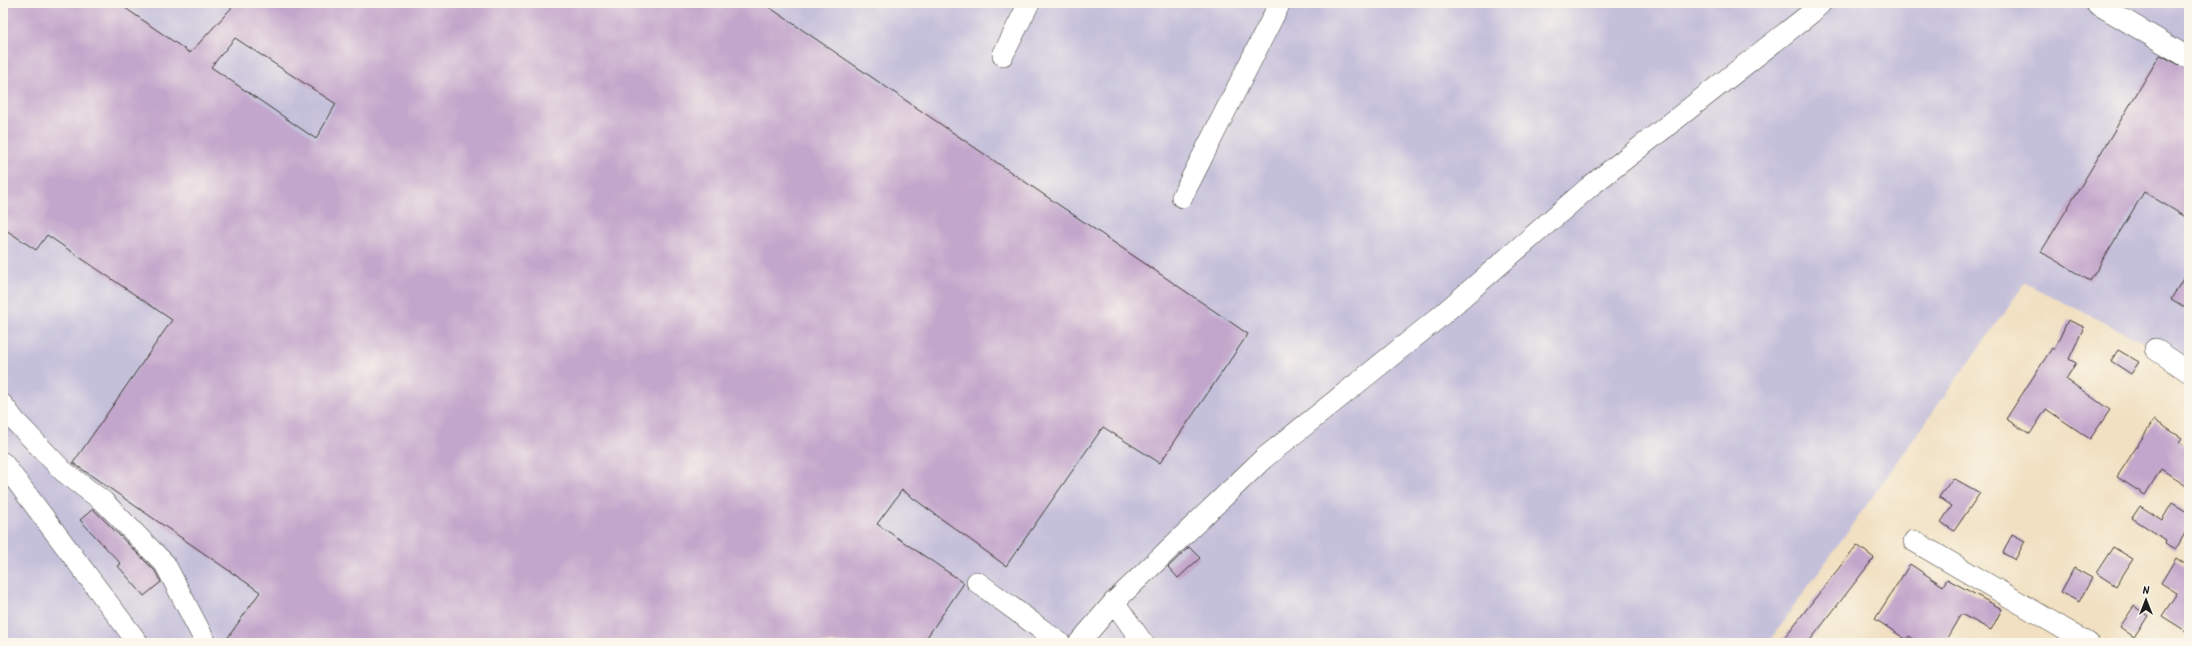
<svg xmlns="http://www.w3.org/2000/svg" width="2192" height="646" font-family="Kalam,sans-serif">
	<style>
		.industrial { fill: #c5c0da }
		.building { fill: #c3a6cb; fill-rule: evenodd }
		.lines { fill: none; stroke-linecap: round; stroke-linejoin: round }
		.minor-casing { stroke: #3c3935; stroke-width: 22 }
		.minor { stroke: #fff; stroke-width: 21 }
	</style>
	<rect width="100%" height="100%" fill="#fbf7ec"/>
	<filter id="ink" filterUnits="userSpaceOnUse"><feTurbulence type="fractalNoise" baseFrequency=".025" numOctaves="2"/><feDisplacementMap in="SourceGraphic" scale="8" xChannelSelector="R" yChannelSelector="G"/><feConvolveMatrix kernelMatrix="1 2 1 2 8 2 1 2 1" color-interpolation-filters="sRGB"/></filter>
	<filter id="wash" filterUnits="userSpaceOnUse"><feTurbulence type="fractalNoise" baseFrequency=".012" numOctaves="4" result="noise"/><feDisplacementMap in="SourceGraphic" scale="16" xChannelSelector="R" yChannelSelector="G"/><feGaussianBlur stdDeviation="0.9" result="paint"/><feColorMatrix in="noise" values="0 0 0 0 0 0 0 0 0 0 0 0 0 0 0 0 0 1.4 0 .05"/><feComposite in="paint" operator="in"/></filter>
	<g filter="url(#wash)">
		<rect width="100%" height="100%" fill="#f1e0c1"/>
		<path class="industrial" d="M3,3H2189V365L2025,283L1768,643H3Z"/>
		<g id="blocks">
			<g class="building">
				<path d="M3,3H118L190,53L236,3H763L1248,334L1160,463L1103,427L1006,566L902,490L877,524L964,583L923,643H224L260,592L73,463L172,320L47,235L36,250L3,228ZM235,38L336,104L316,139L211,67Z"/>
				<path d="M2160,55L2189,70V219L2144,192L2090,281L2041,252Z"/>
				<path d="M2189,269V310L2171,299Z"/>
				<path d="M2068,320L2084,327L2069,359L2076,363L2066,379L2110,410L2090,439L2046,409L2030,434L2006,419L2052,348L2054,350Z"/>
				<path d="M2118,350L2139,362L2131,374L2111,361Z"/>
				<path d="M2154,420L2182,438L2179,442L2189,448V488L2161,469L2145,495L2117,477Z"/>
				<path d="M1953,478L1980,493L1954,531L1941,522L1952,506L1939,497Z"/>
				<path d="M2172,503L2189,513V526L2176,549L2165,543L2166,540L2132,518L2140,506L2162,520Z"/>
				<path d="M93,509L155,571L161,582L144,596L118,566L121,564L80,520Z"/>
				<path d="M2012,534L2025,541L2015,560L2003,553Z"/>
				<path d="M1857,545L1874,558L1808,643H1780Z"/>
				<path d="M1189,547L1200,558L1178,578L1168,567Z"/>
				<path d="M2113,547L2133,559L2116,586L2096,573Z"/>
				<path d="M2176,558L2189,567V633L2162,616L2177,593L2161,583Z"/>
				<path d="M1910,564L1943,586L1947,579L2002,609L1991,630L1961,614L1944,643H1920L1909,636L1907,640L1875,619Z"/>
				<path d="M2074,568L2092,578L2079,602L2061,592Z"/>
				<path d="M2134,606L2148,616L2134,637L2120,627Z"/>
			</g>
		</g>
	</g>
	<g filter="url(#ink)">
		<use href="#blocks" fill-opacity="0" stroke="#3c3935" stroke-width="1"/>
		<g class="lines">
			<g class="minor-casing">
				<g id="minor">
					<path d="M2096,3L2189,58"/>
					<path d="M1003,55L1029,3"/>
					<path d="M1182,197L1280,3"/>
					<path d="M2155,349L2189,372"/>
					<path d="M3,405L15,421L63,471L104,502L165,564L206,643"/>
					<path d="M3,463L138,643"/>
					<path d="M1914,541L2088,643"/>
					<path d="M977,582L1060,643"/>
					<path d="M1114,602L1143,643"/>
					<path d="M1079,643L1114,602L1263,459L1437,319L1588,188L1811,13L1821,3"/>
				</g>
			</g>
			<use href="#minor" class="minor"/>
		</g>
	</g>
	<rect width="2192" height="646" fill="none" stroke="#fbf7ec" stroke-width="16"/>
	<g transform="translate(2146 600)" stroke="#fbf7ec" stroke-width="3" paint-order="stroke">
	<path d="M0-3L7 15L0 10L-7 15Z" fill="#1c1c1c"/>
	<text y="-6" font-size="11" font-weight="bold" text-anchor="middle" fill="#1c1c1c">N</text>
	</g>
</svg>
